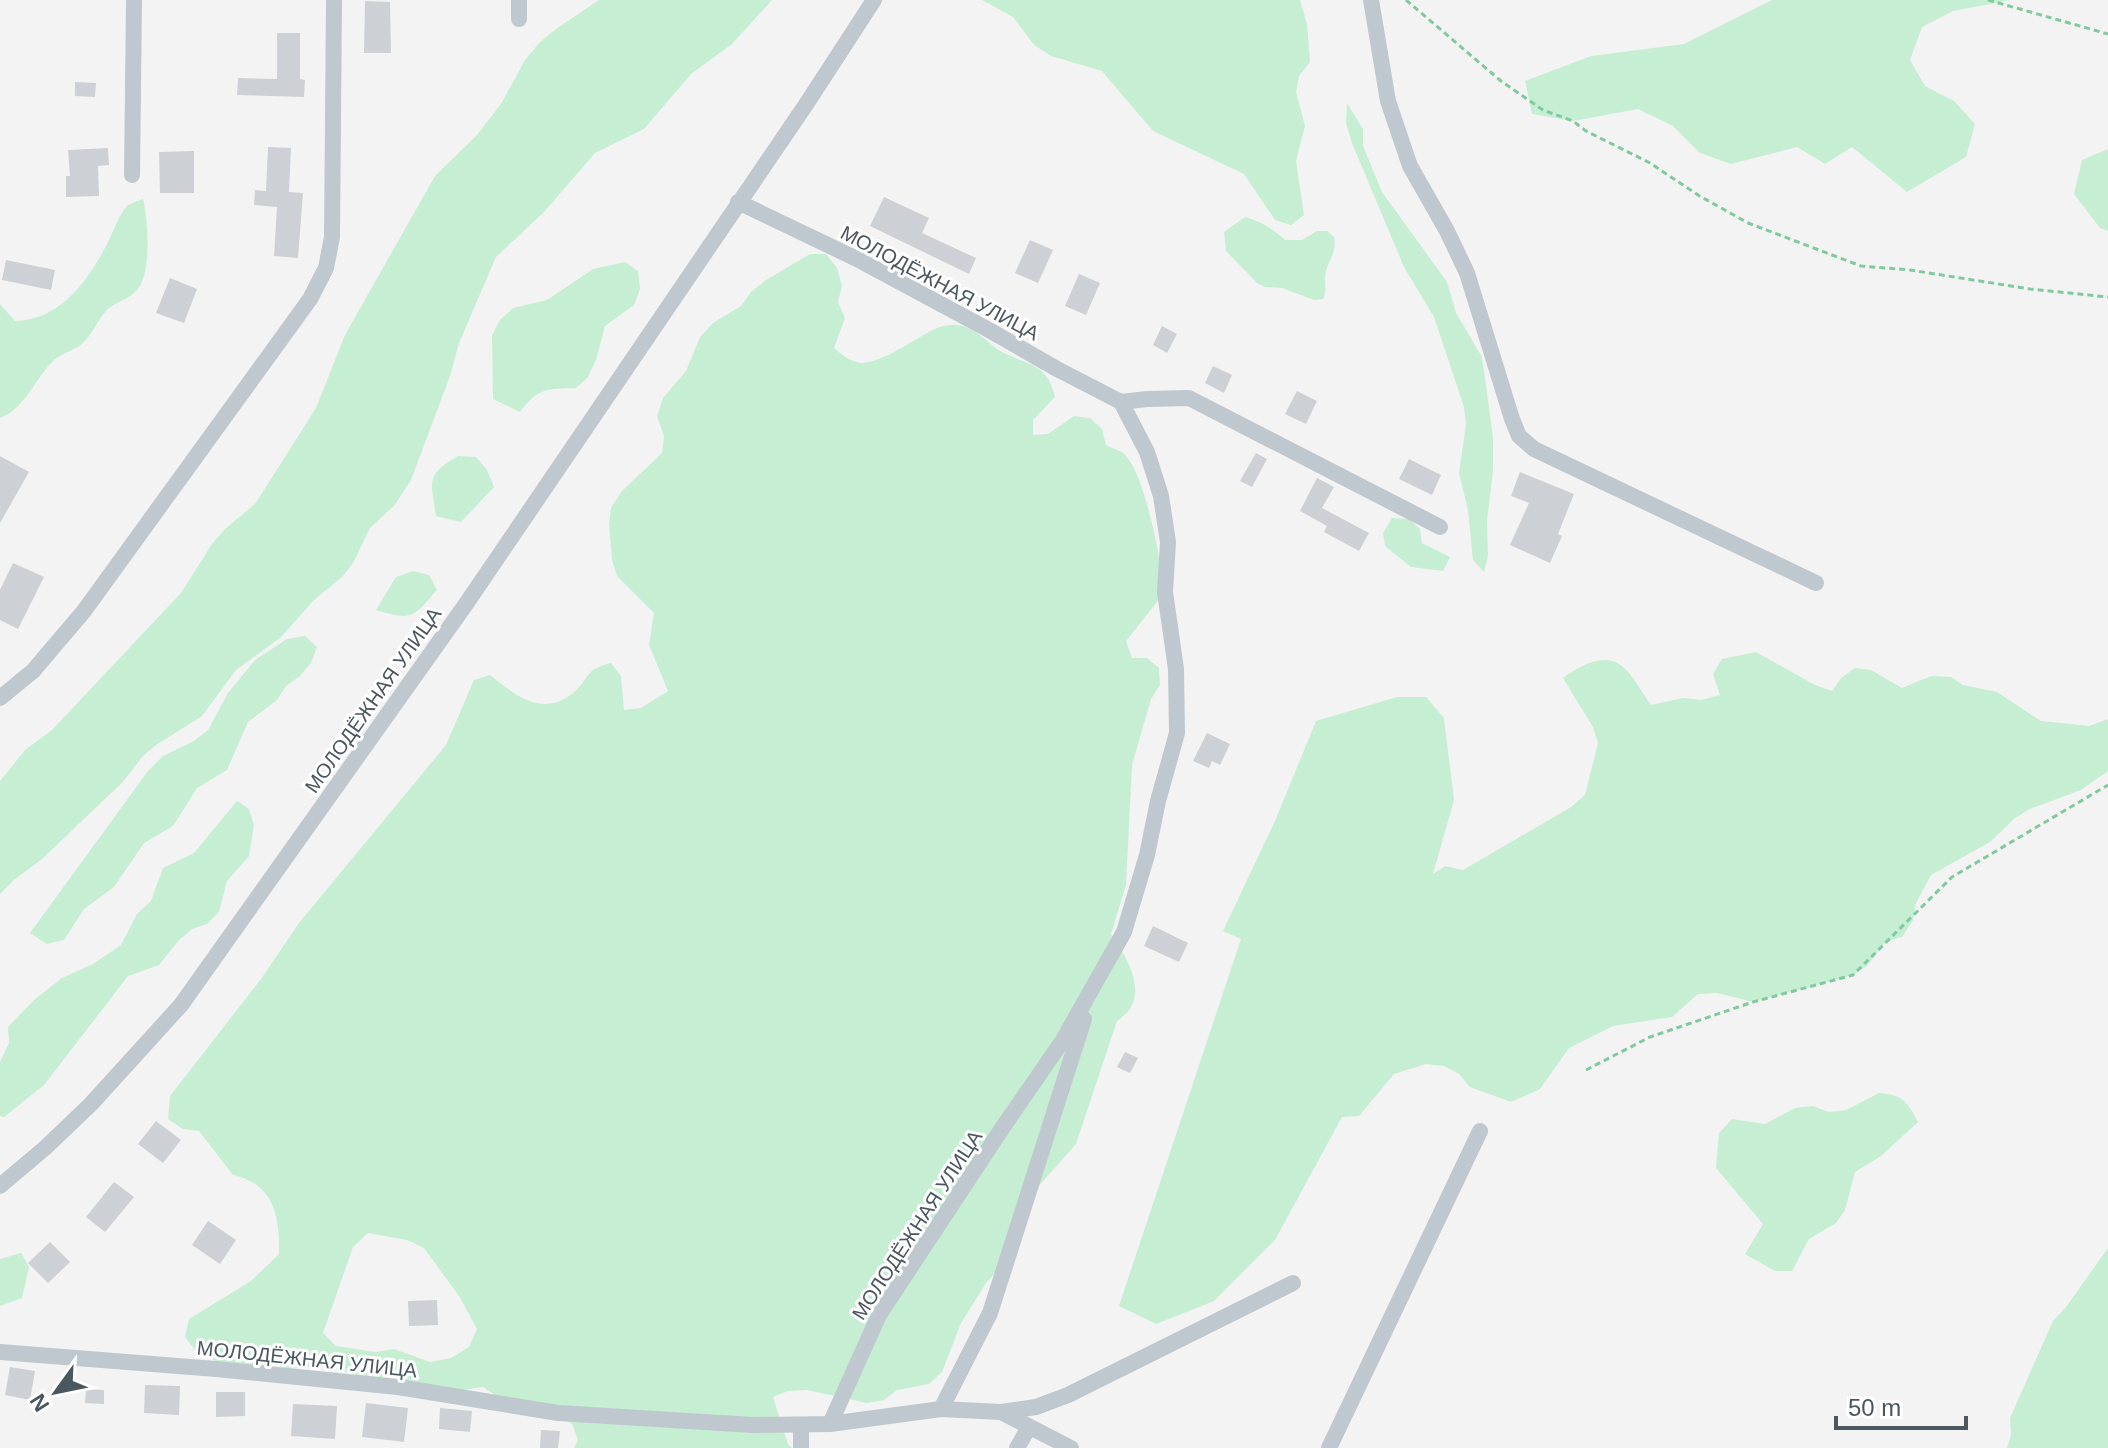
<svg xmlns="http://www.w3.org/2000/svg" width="2108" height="1448" font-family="Arial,sans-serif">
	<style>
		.green { fill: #c6eed2; fill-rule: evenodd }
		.building { fill: #cdd0d4 }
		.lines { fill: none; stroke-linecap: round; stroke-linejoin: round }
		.path { stroke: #80caa0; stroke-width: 3; stroke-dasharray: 6 4; stroke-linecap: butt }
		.minor { stroke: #bfc8ce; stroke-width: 16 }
		.labels { text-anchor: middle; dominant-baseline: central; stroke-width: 6; stroke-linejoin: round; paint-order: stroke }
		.street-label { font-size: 20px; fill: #4b575f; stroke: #fff }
	</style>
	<rect width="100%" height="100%" fill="#f4f3f3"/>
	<g class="green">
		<path d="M599,0H772L732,44L691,74L644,129L595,153L544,212L496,257L459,343L450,376L411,480L394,506L370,528L353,563L342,577L314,600L280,638L236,670L202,716L156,745L143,756L122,783L107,797L42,859L14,880L0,894V781L25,750L52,730L181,593L212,544L225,529L255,504L316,408L345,335L435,176L476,136L501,104L525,60L540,42L556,29Z"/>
		<path d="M982,0H1300L1307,24L1310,62L1299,76L1296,92L1305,126L1296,161L1304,215L1291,225L1275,220L1244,174L1153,131L1102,71L1051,56L1034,45L1013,17Z"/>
		<path d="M1772,0H2011L1953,11L1922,27L1910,60L1925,86L1954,101L1975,124L1966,157L1907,192L1852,147L1825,164L1797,147L1731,164L1700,153L1673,126L1638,109L1573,121L1532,114L1525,81L1591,56L1684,44Z"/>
		<path d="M1347,103L1363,129V146L1382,192L1447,282L1456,313L1482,357L1493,437V470L1487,521L1488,556L1484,572L1473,560L1468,510L1459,473L1466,424L1464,407L1434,317L1404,267L1352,143L1346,123Z"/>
		<path d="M2108,149V231L2100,228L2074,194L2082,160Z"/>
		<path d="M143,199C148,221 151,264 141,284C133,299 118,300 107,310C98,319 94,331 85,341C77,350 63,352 54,360C34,379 27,407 0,418V304L15,321C62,320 90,278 109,240C114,230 119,215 126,207C130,203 138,201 143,199Z"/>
		<path d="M1245,217C1260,221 1275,230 1285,240H1302L1317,231H1327L1334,237C1337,251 1330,258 1326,271C1323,281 1328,289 1323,299L1314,300L1282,288L1265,287L1257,283L1226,251L1224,232Z"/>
		<path d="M810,254H826L837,268L842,286L838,302L845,318L834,348C842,355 850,361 860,363C879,364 911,342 927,333C936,328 945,324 956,325C978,327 989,347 1008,355C1034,366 1048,367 1055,397L1033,420V435L1048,434L1074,416L1090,418L1102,429L1106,445C1111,448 1119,450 1123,453C1145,471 1161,563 1165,592L1126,641L1132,658H1147L1159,668L1160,685L1151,699L1132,765L1126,885L1111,934C1124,953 1144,984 1131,1007C1128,1013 1122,1017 1117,1021L1076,1144L1030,1196L1010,1257L986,1283L961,1323L942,1372L929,1384L897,1390L884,1400L867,1403L807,1390L788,1391L773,1397L788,1444L792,1448H574L578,1440L572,1424L558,1413L515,1408L483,1387L449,1392L397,1378L361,1376L326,1366L289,1369L272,1364L241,1370L225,1366L195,1350L185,1337L189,1319L251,1281L279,1254C280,1217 274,1184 233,1175L199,1131L183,1129L168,1119L170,1096L261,979L299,923L446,745L474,680L490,675C515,695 542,718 573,693C591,678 583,670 611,663L621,676L624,710L641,708L668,691L649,645L654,613L617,576L612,560L609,524L611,508L622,491L662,453L664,436L657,416L663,398L686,371L700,337L713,323L741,306L751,292L766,280ZM368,1233L407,1240L424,1248L459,1296L477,1329L469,1347L451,1358L430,1362L394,1349L376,1352L336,1346L323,1333L353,1247Z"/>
		<path d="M625,262L638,271L640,289L634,305L605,326L596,360L588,377L576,388C547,389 539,387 520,412L493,399L492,335L500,320L513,308L547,300L593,269Z"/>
		<path d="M458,456L476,457L487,470L494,487L461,522L436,516C431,481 425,475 458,456Z"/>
		<path d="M1392,518L1409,519L1420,529L1422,543L1450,557L1443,571L1411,567L1385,546L1383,533Z"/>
		<path d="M413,571L429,575L437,590C412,618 413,621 376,610L396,577Z"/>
		<path d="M305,636L317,647L311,663L299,677L286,686L277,700L248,722L227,770L197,788L173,826L144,843L114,887L84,909L64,940L47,944L30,933L148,771L163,756L194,741L208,730L228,693L255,660L287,639Z"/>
		<path d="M1756,652L1815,685L1832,691L1841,678L1855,668L1871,670L1902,688L1931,676L1951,677L1963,685L1997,692L2041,721L2089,726L2108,719V771L2081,790L2030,809L2015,818L1990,842L1931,875L1916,903L1913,920L1902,937L1886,941L1867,966L1853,975L1753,1002L1717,993L1698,994L1672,1017L1613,1026L1569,1048L1540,1089L1511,1102L1470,1087L1459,1074L1444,1066L1426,1064L1394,1074L1359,1116L1342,1117L1275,1240L1214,1301L1156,1324L1119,1306L1241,939L1223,931L1275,821L1316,721L1397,697H1426L1444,718L1454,800L1433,874L1445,866L1463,870L1571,807L1585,795L1598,743L1593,727L1563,678C1579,666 1605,651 1623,667C1633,675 1643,694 1651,705L1683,698L1701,700L1720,695L1713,674L1722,659Z"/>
		<path d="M237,801L249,809L254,825L249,856L227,881L219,912L207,924L192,929L179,940L159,965L128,976L44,1085L4,1117L0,1116V1062L9,1043L8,1027L34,1000L62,978L93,964L121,945L137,914L151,901L163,868L194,853Z"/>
		<path d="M1879,1093C1903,1095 1907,1101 1918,1122L1881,1156L1855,1172L1845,1210L1836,1223L1809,1239L1792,1271H1775L1745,1254L1763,1224L1716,1168L1719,1133L1732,1119L1765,1124L1795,1108L1813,1106L1829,1112L1846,1110Z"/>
		<path d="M2108,1248V1448H2007L2011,1435L2010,1418L2053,1321L2066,1307Z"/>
		<path d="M21,1253L29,1267L22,1298L0,1306V1259Z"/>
	</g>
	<g class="building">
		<path d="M365,1L390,2L391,53H364Z"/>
		<path d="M277,33H300V79L305,80L304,97L237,95L238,78L277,79Z"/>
		<path d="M75,82L96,83L95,97L75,96Z"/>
		<path d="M268,147L291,148L289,192L303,193L298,258L274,256L277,207L254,205L255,190L266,191Z"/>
		<path d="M108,148L109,165L98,166L99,196L66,197V176H70L68,150Z"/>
		<path d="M194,151V193H160L159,152Z"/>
		<path d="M884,197L929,218L922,233L976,258L969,274L870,226Z"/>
		<path d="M1030,240L1053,250L1038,283L1015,273Z"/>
		<path d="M6,260L55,270L51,290L2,280Z"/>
		<path d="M1079,274L1100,283L1086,315L1065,306Z"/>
		<path d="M170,278L197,289L184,323L156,313Z"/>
		<path d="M1162,326L1177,334L1167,353L1153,345Z"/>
		<path d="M1213,366L1232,375L1224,393L1205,383Z"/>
		<path d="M1297,391L1317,401L1306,424L1285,414Z"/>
		<path d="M1256,453L1267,459L1252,487L1240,481Z"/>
		<path d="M0,456L29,472L0,523Z"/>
		<path d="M1409,459L1441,475L1432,495L1399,479Z"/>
		<path d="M1520,472L1574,494L1558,534L1562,536L1550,563L1510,545L1529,503L1511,496Z"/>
		<path d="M1317,478L1334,487L1322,508L1369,533L1359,551L1324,532L1327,526L1300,511Z"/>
		<path d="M13,563L44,577L18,629L0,620V590Z"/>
		<path d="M1207,733L1230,744L1220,765L1212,761L1209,768L1193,761Z"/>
		<path d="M1153,926L1188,943L1179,962L1144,946Z"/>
		<path d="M1125,1052L1138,1058L1130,1073L1117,1067Z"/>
		<path d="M156,1121L181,1140L163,1163L138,1144Z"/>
		<path d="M114,1182L134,1197L105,1232L86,1217Z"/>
		<path d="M208,1221L236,1240L220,1264L192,1245Z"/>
		<path d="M50,1242L70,1262L48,1283L28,1263Z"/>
		<path d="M437,1300L438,1325L409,1326L408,1301Z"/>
		<path d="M10,1367L35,1371L30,1400L5,1395Z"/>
		<path d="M145,1385L180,1386L179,1415L144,1413Z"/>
		<path d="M86,1389L104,1390V1404L85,1403Z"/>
		<path d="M216,1392H245V1416L216,1417Z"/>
		<path d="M366,1403L408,1408L404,1442L362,1437Z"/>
		<path d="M293,1404L337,1406L335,1439L291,1436Z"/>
		<path d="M440,1408L472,1411L470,1432L439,1429Z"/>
		<path d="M541,1430L560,1431L558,1448H540Z"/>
	</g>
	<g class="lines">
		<g class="path">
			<path d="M1406,0L1501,81L1543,110L1573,121L1586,131L1650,163L1698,195L1748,223L1861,266L1910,270L2030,289L2108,297"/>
			<path d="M1988,0L2108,34"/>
			<path d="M1586,1070L1650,1037L1753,1002L1853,975L1952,877L2108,785"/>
		</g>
		<g class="minor">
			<path d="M519,0V19"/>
			<path d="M1371,0L1388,101L1410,166L1447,231L1467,273L1512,419L1519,436L1534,449L1816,583"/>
			<path d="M132,175L134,0"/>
			<path d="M738,202L857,259L989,330L1057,369L1121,402L1147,399L1189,398L1440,527"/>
			<path d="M0,698L33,671L84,611L310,299L326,268L332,237L334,0"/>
			<path d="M0,1186L45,1148L91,1104L181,1005L466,604L807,103L874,0"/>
			<path d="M0,1352L216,1369L398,1387L558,1413L753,1425L830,1424L879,1315L1001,1130L1063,1040L1124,932L1147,855L1158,801L1177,733L1176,669L1165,592L1168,542L1161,496L1147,452L1121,402"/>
			<path d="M941,1409L990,1313L1084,1019"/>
			<path d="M1001,1412L1036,1407L1068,1395L1293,1283"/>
			<path d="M830,1424L941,1409L1001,1412L1071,1448"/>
			<path d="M801,1425V1448"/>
			<path d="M1017,1448L1029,1427"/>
			<path d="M1329,1448L1480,1131"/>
		</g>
	</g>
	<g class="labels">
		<g class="street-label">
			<text transform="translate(940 283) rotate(28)">МОЛОДЁЖНАЯ УЛИЦА</text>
			<text transform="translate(373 700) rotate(-55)">МОЛОДЁЖНАЯ УЛИЦА</text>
			<text transform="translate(917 1225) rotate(-57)">МОЛОДЁЖНАЯ УЛИЦА</text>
			<text transform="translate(307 1359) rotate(6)">МОЛОДЁЖНАЯ УЛИЦА</text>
		</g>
	</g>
	<g transform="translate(56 1392) rotate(237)" stroke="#ffffff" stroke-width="6" paint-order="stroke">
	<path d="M0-6L14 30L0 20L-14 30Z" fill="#4b575f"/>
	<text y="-12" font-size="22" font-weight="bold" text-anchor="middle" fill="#4b575f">N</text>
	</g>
	<path d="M1836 1416v12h130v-12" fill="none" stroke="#4b575f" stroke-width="4"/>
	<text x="1848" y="1416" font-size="24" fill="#4b575f" stroke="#ffffff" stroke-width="6" paint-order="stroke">50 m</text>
</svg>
